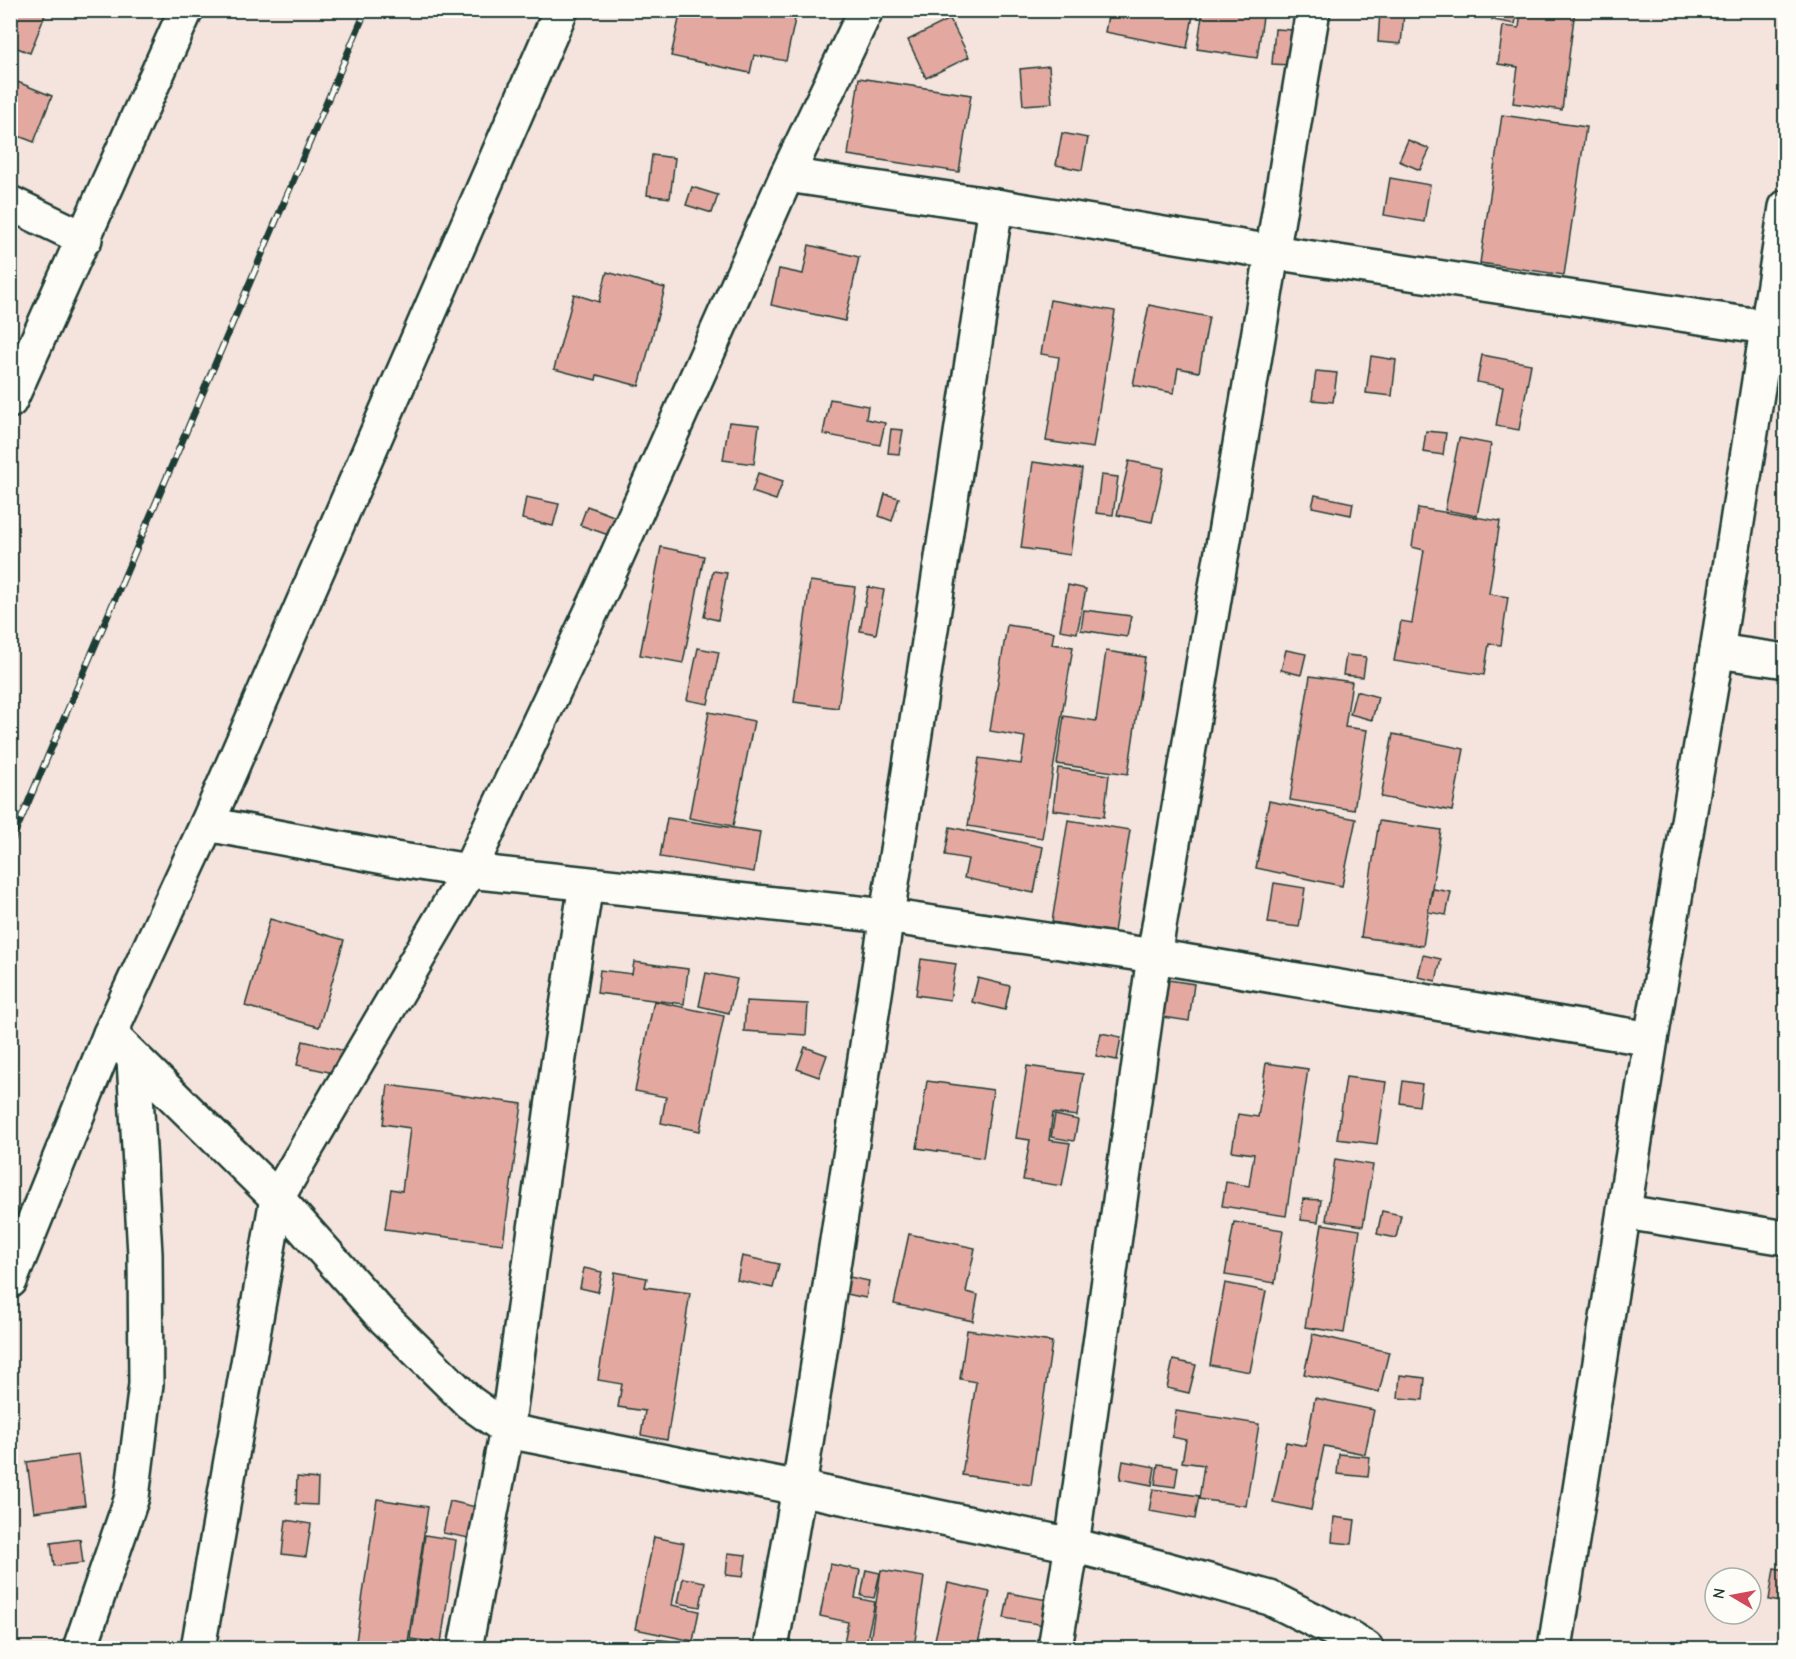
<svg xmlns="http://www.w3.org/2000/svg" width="1796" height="1659" font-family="'Comic Neue',sans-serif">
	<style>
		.building { fill: #e3a9a1; stroke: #1f3d34; stroke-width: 1.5 }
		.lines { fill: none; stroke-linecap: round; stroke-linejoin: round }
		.minor-casing { stroke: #1f3d34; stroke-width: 38 }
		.minor { stroke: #fdfcf7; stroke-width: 33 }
		.rail-casing { stroke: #1f3d34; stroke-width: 7 }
		.rail { stroke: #fdfcf7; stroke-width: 4.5; stroke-dasharray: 14; stroke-linecap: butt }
	</style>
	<rect width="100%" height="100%" fill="#f5e3dd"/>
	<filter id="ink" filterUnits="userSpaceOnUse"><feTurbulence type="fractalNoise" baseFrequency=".0167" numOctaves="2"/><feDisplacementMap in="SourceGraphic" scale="12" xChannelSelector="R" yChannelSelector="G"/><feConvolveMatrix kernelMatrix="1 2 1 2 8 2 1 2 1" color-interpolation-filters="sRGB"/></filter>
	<g filter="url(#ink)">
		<g class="building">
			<path d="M10,10H47L30,53L10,45Z"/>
			<path d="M681,10H797L786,61L754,55L750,73L671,56Z"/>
			<path d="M1109,10H1194L1187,48L1105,32Z"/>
			<path d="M1203,10H1264L1257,58L1197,49Z"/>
			<path d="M1494,10H1518L1515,24L1492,20Z"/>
			<path d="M1521,10H1575L1562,110L1513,103L1518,67L1498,64L1503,26L1519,28Z"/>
			<path d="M1380,11L1404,13L1401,44L1378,42Z"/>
			<path d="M950,19L969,57L926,78L908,40Z"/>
			<path d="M1275,29L1293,30L1290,65L1272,64Z"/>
			<path d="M1049,66L1052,103L1023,105L1020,69Z"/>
			<path d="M859,78L971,95L959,172L848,155Z"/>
			<path d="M10,79L52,96L34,142L16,135L10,150Z"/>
			<path d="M1502,115L1586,127L1564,275L1480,263Z"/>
			<path d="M1062,133L1088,138L1082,170L1056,165Z"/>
			<path d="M1408,140L1430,149L1420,170L1399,161Z"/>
			<path d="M652,155L675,158L670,198L647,195Z"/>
			<path d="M1390,178L1430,185L1424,222L1384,215Z"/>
			<path d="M692,187L718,195L712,213L686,205Z"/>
			<path d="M809,245L859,257L845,321L771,305L779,269L803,274Z"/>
			<path d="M607,272L665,288L639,386L597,375L596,380L554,369L574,294L599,302Z"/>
			<path d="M1050,300L1115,311L1093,448L1046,441L1059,357L1041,354Z"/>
			<path d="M1149,305L1209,317L1199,372L1178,368L1174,393L1133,385Z"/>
			<path d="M1482,355L1531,364L1519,430L1496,426L1503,387L1477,382Z"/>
			<path d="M1371,356L1396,360L1392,396L1366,393Z"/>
			<path d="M1316,371L1337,373L1333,402L1312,400Z"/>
			<path d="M830,399L868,406L866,419L885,423L880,445L823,434Z"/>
			<path d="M729,422L759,425L754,464L723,460Z"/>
			<path d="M891,429L903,430L899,454L888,453Z"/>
			<path d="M1426,431L1446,433L1443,455L1423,452Z"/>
			<path d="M1459,438L1491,444L1477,516L1445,510Z"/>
			<path d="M1129,461L1164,468L1152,522L1117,515Z"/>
			<path d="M1033,462L1082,469L1070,555L1021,548Z"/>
			<path d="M758,473L783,481L776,500L752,492Z"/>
			<path d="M1101,475L1118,477L1113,515L1096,513Z"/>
			<path d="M885,494L899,498L892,521L879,516Z"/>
			<path d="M1315,495L1353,503L1351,515L1312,507Z"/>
			<path d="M526,497L559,504L553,526L522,519Z"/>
			<path d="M587,506L624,520L617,538L580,525Z"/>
			<path d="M1418,508L1500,521L1489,594L1508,597L1501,645L1489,644L1484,675L1394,661L1401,621L1412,623L1424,550L1412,547Z"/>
			<path d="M661,547L704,556L683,663L640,655Z"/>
			<path d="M713,571L727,573L718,620L704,617Z"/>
			<path d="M810,581L855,587L838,708L794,702Z"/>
			<path d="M1068,585L1086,589L1077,633L1060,630Z"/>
			<path d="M868,587L884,590L876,634L860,631Z"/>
			<path d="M1084,610L1131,616L1127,637L1081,630Z"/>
			<path d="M1007,625L1054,632L1052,644L1073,647L1042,838L968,826L979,758L1021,764L1025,737L990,731Z"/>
			<path d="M698,648L719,652L708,704L687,700Z"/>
			<path d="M1286,650L1306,654L1301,675L1281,670Z"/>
			<path d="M1106,651L1145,657L1128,774L1057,764L1064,716L1096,721Z"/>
			<path d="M1346,655L1366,657L1363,677L1343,675Z"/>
			<path d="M1310,676L1352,682L1345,727L1367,730L1354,810L1290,800Z"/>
			<path d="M1356,691L1378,697L1372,720L1350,714Z"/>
			<path d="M709,712L754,721L733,826L689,818Z"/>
			<path d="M1393,734L1464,749L1452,811L1381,797Z"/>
			<path d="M1058,768L1109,775L1104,817L1053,810Z"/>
			<path d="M1269,801L1356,819L1342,886L1256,868Z"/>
			<path d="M667,818L760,832L754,872L660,857Z"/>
			<path d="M1068,820L1130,830L1114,932L1052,922Z"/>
			<path d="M1379,821L1441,830L1423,946L1361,937Z"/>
			<path d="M950,827L1043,847L1034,893L964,878L968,859L945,855Z"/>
			<path d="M1274,883L1305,888L1299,927L1268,923Z"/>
			<path d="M1433,889L1451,892L1446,915L1428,912Z"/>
			<path d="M270,919L344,940L319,1027L245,1006Z"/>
			<path d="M1423,955L1441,959L1436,981L1418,977Z"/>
			<path d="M921,959L956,964L950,1000L916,995Z"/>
			<path d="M634,962L688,969L684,1004L597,993L600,970L632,974Z"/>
			<path d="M706,973L737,979L729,1013L699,1006Z"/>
			<path d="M978,978L1010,986L1005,1010L972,1002Z"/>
			<path d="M1162,979L1194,984L1189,1021L1157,1016Z"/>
			<path d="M654,1001L724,1016L700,1131L661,1123L666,1097L635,1091Z"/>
			<path d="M746,1001L808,1004L806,1035L744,1031Z"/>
			<path d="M1101,1033L1121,1037L1117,1060L1096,1056Z"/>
			<path d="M303,1041L358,1054L352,1077L297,1065Z"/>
			<path d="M805,1047L827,1055L819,1077L797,1069Z"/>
			<path d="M1266,1063L1308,1069L1286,1216L1222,1206L1226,1182L1249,1186L1254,1154L1232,1151L1238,1114L1258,1117Z"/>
			<path d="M1027,1066L1083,1074L1077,1116L1053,1113L1049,1140L1070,1143L1062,1186L1023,1180L1030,1140L1016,1138Z"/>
			<path d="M1346,1077L1386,1082L1377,1144L1337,1139Z"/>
			<path d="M927,1081L993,1090L983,1158L917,1148Z"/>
			<path d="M1403,1081L1422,1084L1419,1106L1400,1103Z"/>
			<path d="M388,1085L522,1104L503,1244L385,1229L391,1189L402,1191L410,1128L383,1124Z"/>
			<path d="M1055,1115L1078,1120L1074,1141L1051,1137Z"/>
			<path d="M1335,1159L1373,1165L1363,1226L1326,1220Z"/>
			<path d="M1303,1199L1321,1200L1318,1222L1301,1220Z"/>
			<path d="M1382,1211L1401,1215L1396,1238L1377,1234Z"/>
			<path d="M1234,1222L1283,1230L1275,1283L1225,1275Z"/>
			<path d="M1322,1224L1360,1230L1344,1333L1305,1327Z"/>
			<path d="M909,1234L975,1248L966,1292L978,1295L973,1321L894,1304Z"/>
			<path d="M742,1256L779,1264L773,1288L737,1280Z"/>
			<path d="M584,1268L602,1272L598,1292L580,1288Z"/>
			<path d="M615,1272L647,1278L645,1287L690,1293L667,1440L641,1435L645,1411L618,1407L622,1384L598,1380Z"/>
			<path d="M840,1275L869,1281L866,1298L837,1292Z"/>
			<path d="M1225,1283L1266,1291L1250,1372L1210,1365Z"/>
			<path d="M967,1330L1052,1342L1031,1485L962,1475L976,1382L960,1379Z"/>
			<path d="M1313,1334L1389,1352L1379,1392L1304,1374Z"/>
			<path d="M1173,1360L1196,1365L1189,1393L1167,1388Z"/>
			<path d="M1400,1375L1425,1378L1423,1400L1398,1398Z"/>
			<path d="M1315,1398L1374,1410L1365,1454L1324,1446L1311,1510L1273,1502L1286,1442L1306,1446Z"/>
			<path d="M1176,1411L1259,1424L1246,1506L1199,1499L1204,1465L1182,1462L1186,1440L1172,1437Z"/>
			<path d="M1339,1454L1370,1457L1368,1477L1337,1474Z"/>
			<path d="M78,1455L85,1505L34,1512L27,1462Z"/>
			<path d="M1123,1461L1155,1467L1152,1485L1120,1479Z"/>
			<path d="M1158,1464L1178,1467L1175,1487L1155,1484Z"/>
			<path d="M297,1477L318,1479L317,1505L296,1504Z"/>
			<path d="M1153,1489L1199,1496L1195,1519L1149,1511Z"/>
			<path d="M377,1499L428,1507L408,1642L443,1647L442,1648H355Z"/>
			<path d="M450,1501L476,1507L469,1538L443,1533Z"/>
			<path d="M1334,1517L1355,1520L1352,1544L1332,1542Z"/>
			<path d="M286,1520L311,1524L306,1557L282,1554Z"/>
			<path d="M425,1535L456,1540L441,1643L410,1639Z"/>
			<path d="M654,1537L684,1543L672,1605L699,1611L693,1641L635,1629Z"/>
			<path d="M80,1539L83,1563L54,1566L51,1543Z"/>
			<path d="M728,1553L746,1555L743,1577L726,1575Z"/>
			<path d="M830,1564L860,1570L855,1598L875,1602L865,1648H843L848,1622L820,1616Z"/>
			<path d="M1774,1568L1786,1570V1603L1769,1600Z"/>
			<path d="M866,1570L880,1573L874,1598L861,1596Z"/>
			<path d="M881,1570L924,1577L914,1648H869Z"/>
			<path d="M683,1578L705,1582L700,1607L678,1603Z"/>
			<path d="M948,1583L990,1592L977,1648H933Z"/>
			<path d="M1009,1593L1053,1601L1049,1626L1004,1618Z"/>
			<path d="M1780,1636L1786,1637V1648H1778Z"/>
			<path d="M644,1638L670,1641L669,1648H642Z"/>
		</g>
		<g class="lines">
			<g class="minor-casing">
				<g id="minor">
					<path d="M787,175L996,206L1272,252L1766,327"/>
					<path d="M10,203L85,239"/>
					<path d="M10,401L186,10"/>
					<path d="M1717,651L1786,661"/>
					<path d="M207,824L395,859L469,871L886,916L1154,956L1651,1039"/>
					<path d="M110,1034L277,1198L382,1316L469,1402L507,1429L523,1434L799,1488L1072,1545L1158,1567L1270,1598L1350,1638L1366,1648"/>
					<path d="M1625,1212L1786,1238"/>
					<path d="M10,1281L110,1034L207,824L561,10"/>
					<path d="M80,1648L132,1497L146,1384L145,1254L134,1059"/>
					<path d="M198,1648L277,1198L469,871L603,587L787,175L866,10"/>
					<path d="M465,1648L507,1429L558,1064L586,884"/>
					<path d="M771,1648L799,1488L996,206"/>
					<path d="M1055,1648L1072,1545L1154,956L1313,10"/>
					<path d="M1555,1648L1651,1039L1717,651L1786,207"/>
				</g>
			</g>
			<use href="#minor" class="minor"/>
			<g class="rail-casing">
				<path id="rail" d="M10,845L366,10"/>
			</g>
			<use href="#rail" class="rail"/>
		</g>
	</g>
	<rect width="1796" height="1659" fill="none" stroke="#fdfcf7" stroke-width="36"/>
	<rect x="18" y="18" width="1760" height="1623" fill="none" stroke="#1f3d34" stroke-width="2" filter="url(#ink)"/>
	<g transform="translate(1733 1596) rotate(280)"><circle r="28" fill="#fdfcf7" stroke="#a4b0a9" stroke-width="1.5"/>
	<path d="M0-4.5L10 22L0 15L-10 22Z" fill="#d1495b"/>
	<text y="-9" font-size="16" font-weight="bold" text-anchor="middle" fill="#1f3d34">N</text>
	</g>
</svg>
